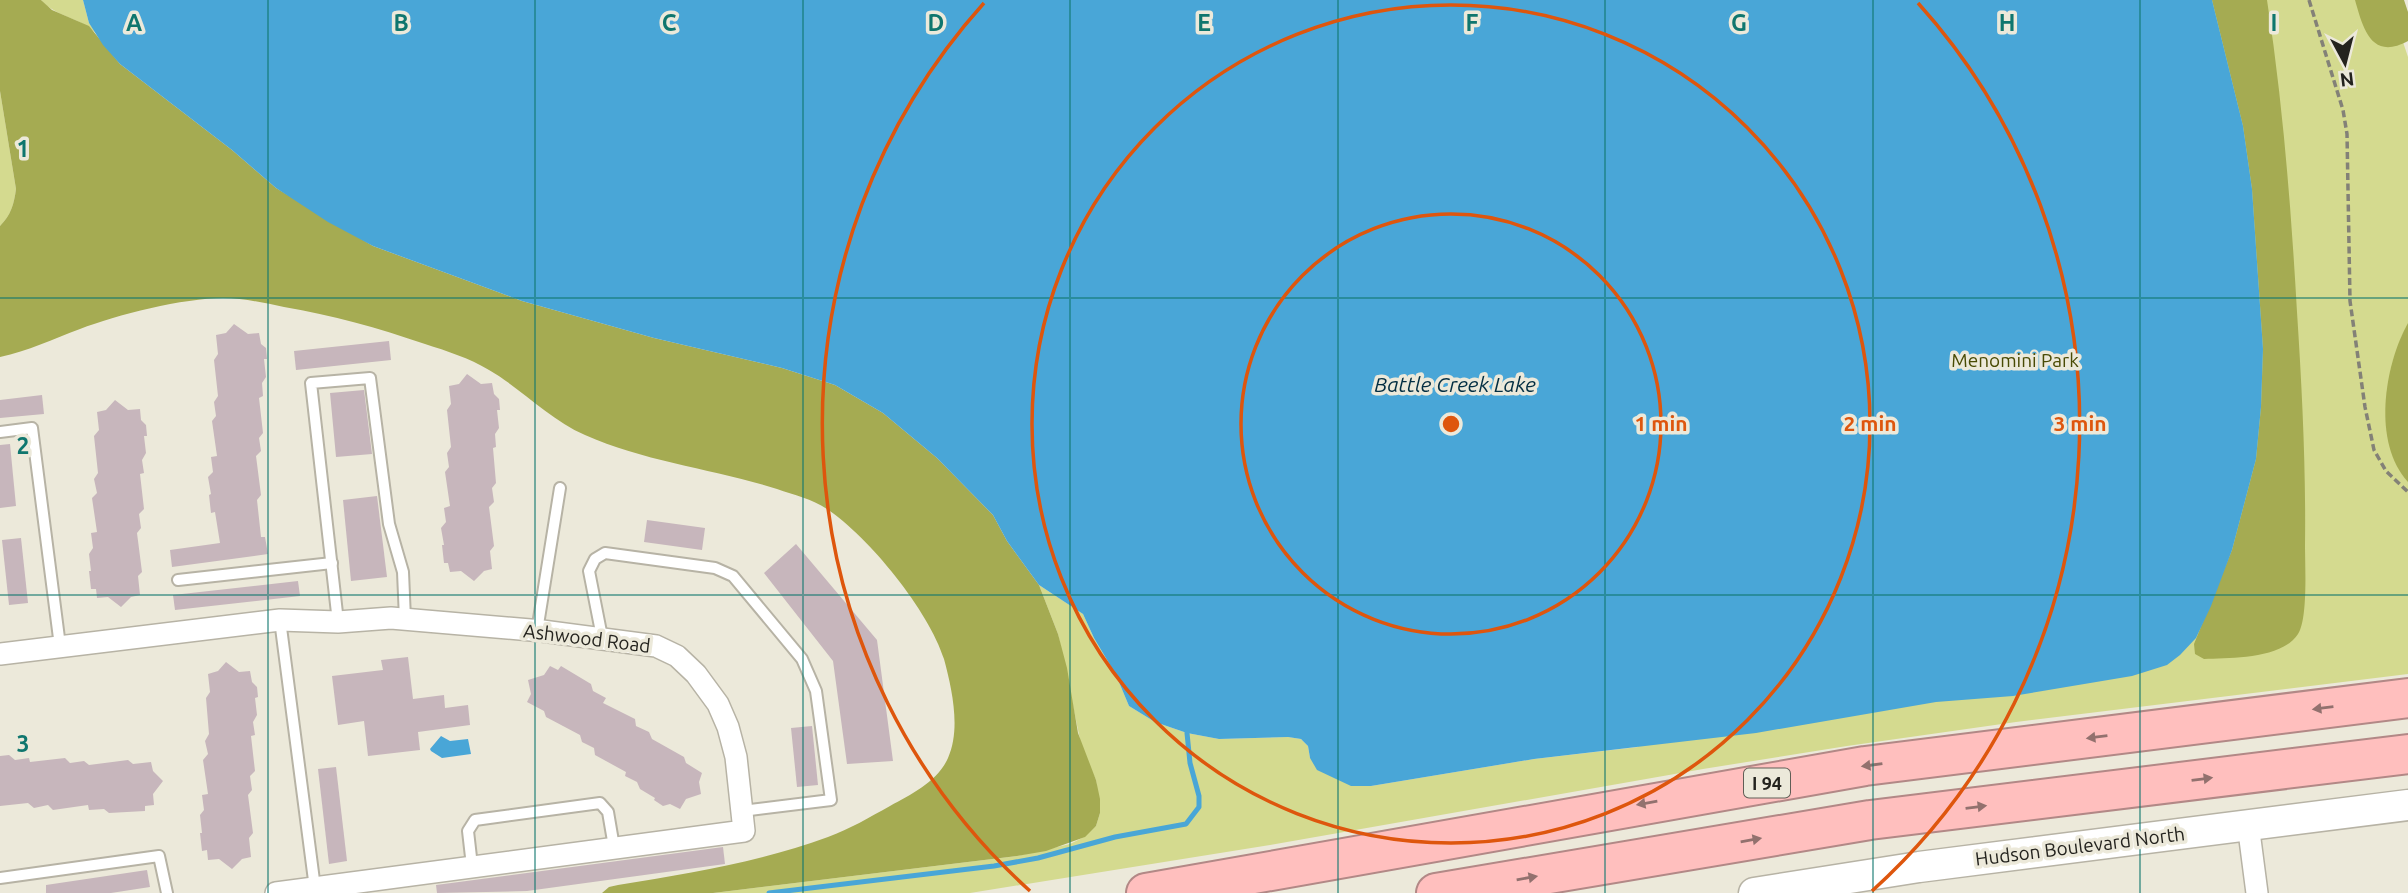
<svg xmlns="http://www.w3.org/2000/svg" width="2408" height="893" font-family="Ubuntu,sans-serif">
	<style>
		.green { fill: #d4da8f }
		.forest { fill: #a5ab52 }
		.water { fill: #49a6d7 }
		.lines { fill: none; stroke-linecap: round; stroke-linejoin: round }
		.stream { stroke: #49a6d7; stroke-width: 5 }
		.building { fill: #c7b6bc }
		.lane-casing { stroke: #b7b3a5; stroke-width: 14 }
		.street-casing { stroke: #b7b3a5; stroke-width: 24 }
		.secondary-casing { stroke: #b7b3a5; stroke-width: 33 }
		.highway-casing { stroke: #b28886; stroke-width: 42 }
		.path { stroke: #838177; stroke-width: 3.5; stroke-dasharray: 7 3.5; stroke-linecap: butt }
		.lane { stroke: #fff; stroke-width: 10 }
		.street { stroke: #fff; stroke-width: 21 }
		.secondary { stroke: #fff; stroke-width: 30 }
		.highway { stroke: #ffbfbe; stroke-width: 38 }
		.oneway { fill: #92716e }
		.grid { fill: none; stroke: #0f766e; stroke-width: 2; stroke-opacity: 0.55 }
		.ring { fill: none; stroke: #de560d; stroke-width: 3.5 }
		.labels { text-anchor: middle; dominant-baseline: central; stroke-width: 7; stroke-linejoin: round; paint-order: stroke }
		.shield { fill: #ece9da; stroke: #605e56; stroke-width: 2 }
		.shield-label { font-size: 18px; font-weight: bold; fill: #24231e }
		.park-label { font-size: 19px; fill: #494b04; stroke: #ece9da }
		.street-label { font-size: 19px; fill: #24231e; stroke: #ece9da }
		.water-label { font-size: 21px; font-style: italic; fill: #032e42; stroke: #ece9da }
		.grid-label { font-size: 23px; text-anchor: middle; font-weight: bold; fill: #0f766e; stroke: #ece9da; stroke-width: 7; stroke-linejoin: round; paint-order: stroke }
		.centre { fill: #de560d; stroke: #ece9da; stroke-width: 3.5 }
		.ring-label { font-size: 21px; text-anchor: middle; font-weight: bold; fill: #de560d; stroke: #ece9da; stroke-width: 7; stroke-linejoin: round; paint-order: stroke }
	</style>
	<rect width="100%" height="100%" fill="#ece9da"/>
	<g class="green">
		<path d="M41,0H83L89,23L96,33C79,17 56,17 41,0Z"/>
		<path d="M1608,0H2389L2408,57V674L2016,722L1847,746L1703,769L1270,845L970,893H713L1017,856L1070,844L1084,837L1096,826L1100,813L1096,780L1082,749L1058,634L1039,585L1083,614L1094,638L1116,675L1129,706L1155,722L1187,733L1219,739L1288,737L1301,739L1308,746L1310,758L1371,786L1534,759L1638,747Z"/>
		<path d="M0,91L16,189C14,204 11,215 0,226Z"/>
	</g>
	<g class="forest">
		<path d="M0,0H41L52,10L89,26L120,64L232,150L276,188L373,246L522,301L654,338L782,368L835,385L883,413L937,458L993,515L1007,541L1039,585L1058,634L1067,668L1078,733L1096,780L1100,799V813L1096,826L1085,837L1046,851L1017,856L713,893H602L609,887L618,885C689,873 760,862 828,837C850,829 870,817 890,806C912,794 938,781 948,758C961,729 952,689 944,659C929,611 869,537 827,509C812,499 794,495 777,489C714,469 646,462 585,435C549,419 522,389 489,370C469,358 447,351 425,344C378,328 332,315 284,307C264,303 243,298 223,298C184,298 116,315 80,329C53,339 28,351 0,357V226C11,215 14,204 16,189L0,91Z"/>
		<path d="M2212,0H2267C2283,104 2291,207 2297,312C2302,389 2306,467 2305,545C2305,566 2308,619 2298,634C2282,659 2231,658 2204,659L2195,654L2194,644L2232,550L2256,459L2261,407L2263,349L2252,189L2243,126Z"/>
		<path d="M2355,0H2404L2408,12V41C2371,61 2363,28 2355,0Z"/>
		<path d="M2408,323V482C2372,443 2384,366 2408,323Z"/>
	</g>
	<g class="water">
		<path d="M83,0H2212L2243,126L2252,189L2263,349L2261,407L2256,459L2232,550L2211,606L2196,638L2180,655L2167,665L2132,676L2013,696L1936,702L1756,733L1534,759L1371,786H1351L1317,770L1310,758L1308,746L1301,739L1288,737L1219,739L1187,733L1155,722L1129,706L1116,675L1094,638L1083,614L1039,585L1007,541L993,515L937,458L883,413L835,385L782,368L654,338L522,301L373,246L328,222L276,188L232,150L120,64L103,45L89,23Z"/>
		<path d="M441,736L450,741L468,739L471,754L442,758L431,751L430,749Z"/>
	</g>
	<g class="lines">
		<path class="stream" d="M769,893L994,866L1038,858L1115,837L1186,824L1199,807V796L1190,763L1187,733"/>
	</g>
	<g class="building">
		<path d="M234,324L248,334L259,333L261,344L266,348L267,359H264L266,377L262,383L263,396L259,398L263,433L259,438L261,451L256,456L261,495L257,500L261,537H265L268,554L172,567L170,550L220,543L215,512L211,513L209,495L211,494L208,477L213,472L211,457L217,456L212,421L216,416L214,402L218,396L214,360L218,354L216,335L226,333Z"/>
		<path d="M389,341L391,360L296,370L294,351Z"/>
		<path d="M467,374L481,384L492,383L494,394L499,399L500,410H497L499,428L495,434L496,447L493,448L496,483L492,488L494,502L489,507L494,546L490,551L492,569L484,571L474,581L461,571L450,572L448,563H444L442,545H444L441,528L446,522L444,508L450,506L445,472L449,467L447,453L451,447L447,410L451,404L449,386L459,384Z"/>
		<path d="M364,390L372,454L336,457L330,393Z"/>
		<path d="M42,395L44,414L0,418V400Z"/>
		<path d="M115,400L128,410L140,409L141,420L146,425L147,436H144L146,453L142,460L144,473L140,474L144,509L139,514L141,528L137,533L142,572L138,576L140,595L131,597L121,607L108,597L97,598L96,589H91L89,571H91L89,554L93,548L91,533L97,532L92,498L97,493L94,479L98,473L94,436L99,430L97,412L106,410Z"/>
		<path d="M10,444L16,506L0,508V445Z"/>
		<path d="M377,496L387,577L351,581L343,500Z"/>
		<path d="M647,520L705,528L702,550L644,542Z"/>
		<path d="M21,538L28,603L9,605L2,540Z"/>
		<path d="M796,544L877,640L893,761L847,764L833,661L764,573Z"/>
		<path d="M298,581L300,596L175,610L173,595Z"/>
		<path d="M408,657L413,699L444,695L445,708L468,705L470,725L418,732L420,750L368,756L364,721L338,725L332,676L383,670L381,660Z"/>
		<path d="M226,662L239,672L250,671L252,682L257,687L258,697L255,698L257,715L253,722L255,735L251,736L255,771L250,776L252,790L248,795L253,833L249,838L251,857L242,859L232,869L219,859L208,860L207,850L202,851L200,833H202L200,815L204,810L202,795L208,794L203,760L208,754L205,741L209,734L206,698L210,692L208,674L218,671Z"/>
		<path d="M550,666L558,670L561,666L591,684L593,691L606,698L603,703L635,719L636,726L649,732L652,739L684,757L686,763L702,773L699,782L701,794L686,799L680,809L670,804L663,806L654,800L655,798L640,789L637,782L625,776L626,772L595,755L594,748L582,742L580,735L546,717L544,711L527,702L531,694L528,680L544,675Z"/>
		<path d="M812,726L818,785L797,787L791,728Z"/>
		<path d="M9,755L15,760L29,758L30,762L65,758L70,763L84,761L89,765L128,760L133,764L151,762L153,771L163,781L153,794L154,805L145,806V811L109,813L104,809L89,810L88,805L53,810L48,805L34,808L28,803L0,806V756Z"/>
		<path d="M336,767L347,861L329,864L318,769Z"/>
		<path d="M723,847L725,864L527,891L437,893L436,885Z"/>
		<path d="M147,870L150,887L111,893H46V885Z"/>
	</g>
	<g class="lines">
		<g class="lane-casing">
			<g id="lane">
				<path d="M0,432L32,428L60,646"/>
				<path d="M178,580L332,563"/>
				<path d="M280,620L315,888"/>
				<path d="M338,622L311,383L370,378L389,524L403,572L405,619"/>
				<path d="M537,631L560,488"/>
				<path d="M602,637L589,571L595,559L605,553L715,568L733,576L802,659L816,691L831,800L742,811"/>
				<path d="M472,866L468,831L475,820L600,803L608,812L614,847"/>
				<path d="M0,878L159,856L167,893"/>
			</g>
		</g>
		<g class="street-casing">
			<g id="street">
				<path d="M0,654L280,620L338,622L391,618L542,631L656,646L677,656L696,674L718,704L728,727L736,757L744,831L276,893"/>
				<path d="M2248,824L2257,893"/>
			</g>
		</g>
		<g class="secondary-casing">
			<path id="secondary" d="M1754,893L1919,867L2408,805"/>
		</g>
		<g class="highway-casing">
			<g id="highway">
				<path d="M1146,893L1865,766L2408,698"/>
				<path d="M1436,893L1870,820L2408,754"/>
			</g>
		</g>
		<path class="path" d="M2309,0L2343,110L2347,134L2350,301L2365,407L2374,450L2386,471L2408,492"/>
		<use href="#lane" class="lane"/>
		<use href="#street" class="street"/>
		<use href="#secondary" class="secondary"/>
		<use href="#highway" class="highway"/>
	</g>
	<defs><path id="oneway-solid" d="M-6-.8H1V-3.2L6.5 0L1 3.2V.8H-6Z" transform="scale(1.75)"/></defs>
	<g class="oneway">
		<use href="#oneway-solid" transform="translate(2323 708) rotate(173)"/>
		<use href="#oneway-solid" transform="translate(2097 737) rotate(173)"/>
		<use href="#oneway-solid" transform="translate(1872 765) rotate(172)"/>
		<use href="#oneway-solid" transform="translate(2202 779) rotate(-7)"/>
		<use href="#oneway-solid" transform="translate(1647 803) rotate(170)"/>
		<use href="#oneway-solid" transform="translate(1976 807) rotate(-7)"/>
		<use href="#oneway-solid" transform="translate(1751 840) rotate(-10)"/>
		<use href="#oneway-solid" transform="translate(1527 878) rotate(-10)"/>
	</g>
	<path class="grid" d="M268,0V893M535,0V893M803,0V893M1070,0V893M1338,0V893M1605,0V893M1873,0V893M2140,0V893M0,298H2408M0,595H2408"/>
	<g class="ring">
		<circle cx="1451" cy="424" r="210"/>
		<circle cx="1451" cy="424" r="419"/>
		<path d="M1030 891A629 629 0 0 1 984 3M1918 3A629 629 0 0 1 1872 891"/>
	</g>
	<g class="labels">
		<rect class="shield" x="1744" y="768.5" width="46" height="29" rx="5"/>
		<g class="shield-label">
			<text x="1767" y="783">I 94</text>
		</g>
		<g class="park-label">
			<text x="2015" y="360">Menomini Park</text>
		</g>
		<g class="street-label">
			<text transform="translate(587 638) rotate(7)">Ashwood Road</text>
			<text transform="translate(2080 846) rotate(-7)">Hudson Boulevard North</text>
		</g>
		<g class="water-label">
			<text x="1455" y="384">Battle Creek Lake</text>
		</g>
	</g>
	<g class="grid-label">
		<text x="134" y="31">A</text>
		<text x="401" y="31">B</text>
		<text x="669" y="31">C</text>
		<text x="936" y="31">D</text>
		<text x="1204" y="31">E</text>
		<text x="1472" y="31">F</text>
		<text x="1739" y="31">G</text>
		<text x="2007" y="31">H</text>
		<text x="2274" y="31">I</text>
		<text x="23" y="157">1</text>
		<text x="23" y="454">2</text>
		<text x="23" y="752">3</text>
	</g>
	<circle cx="1451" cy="424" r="10" class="centre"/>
	<g class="ring-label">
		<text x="1661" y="431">1 min</text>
		<text x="1870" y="431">2 min</text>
		<text x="2080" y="431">3 min</text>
	</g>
	<g transform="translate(2345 63) rotate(173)" stroke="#ece9da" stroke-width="5" paint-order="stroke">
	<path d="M0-5L12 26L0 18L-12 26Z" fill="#24231e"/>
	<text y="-10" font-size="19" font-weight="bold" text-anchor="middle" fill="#24231e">N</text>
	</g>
</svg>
